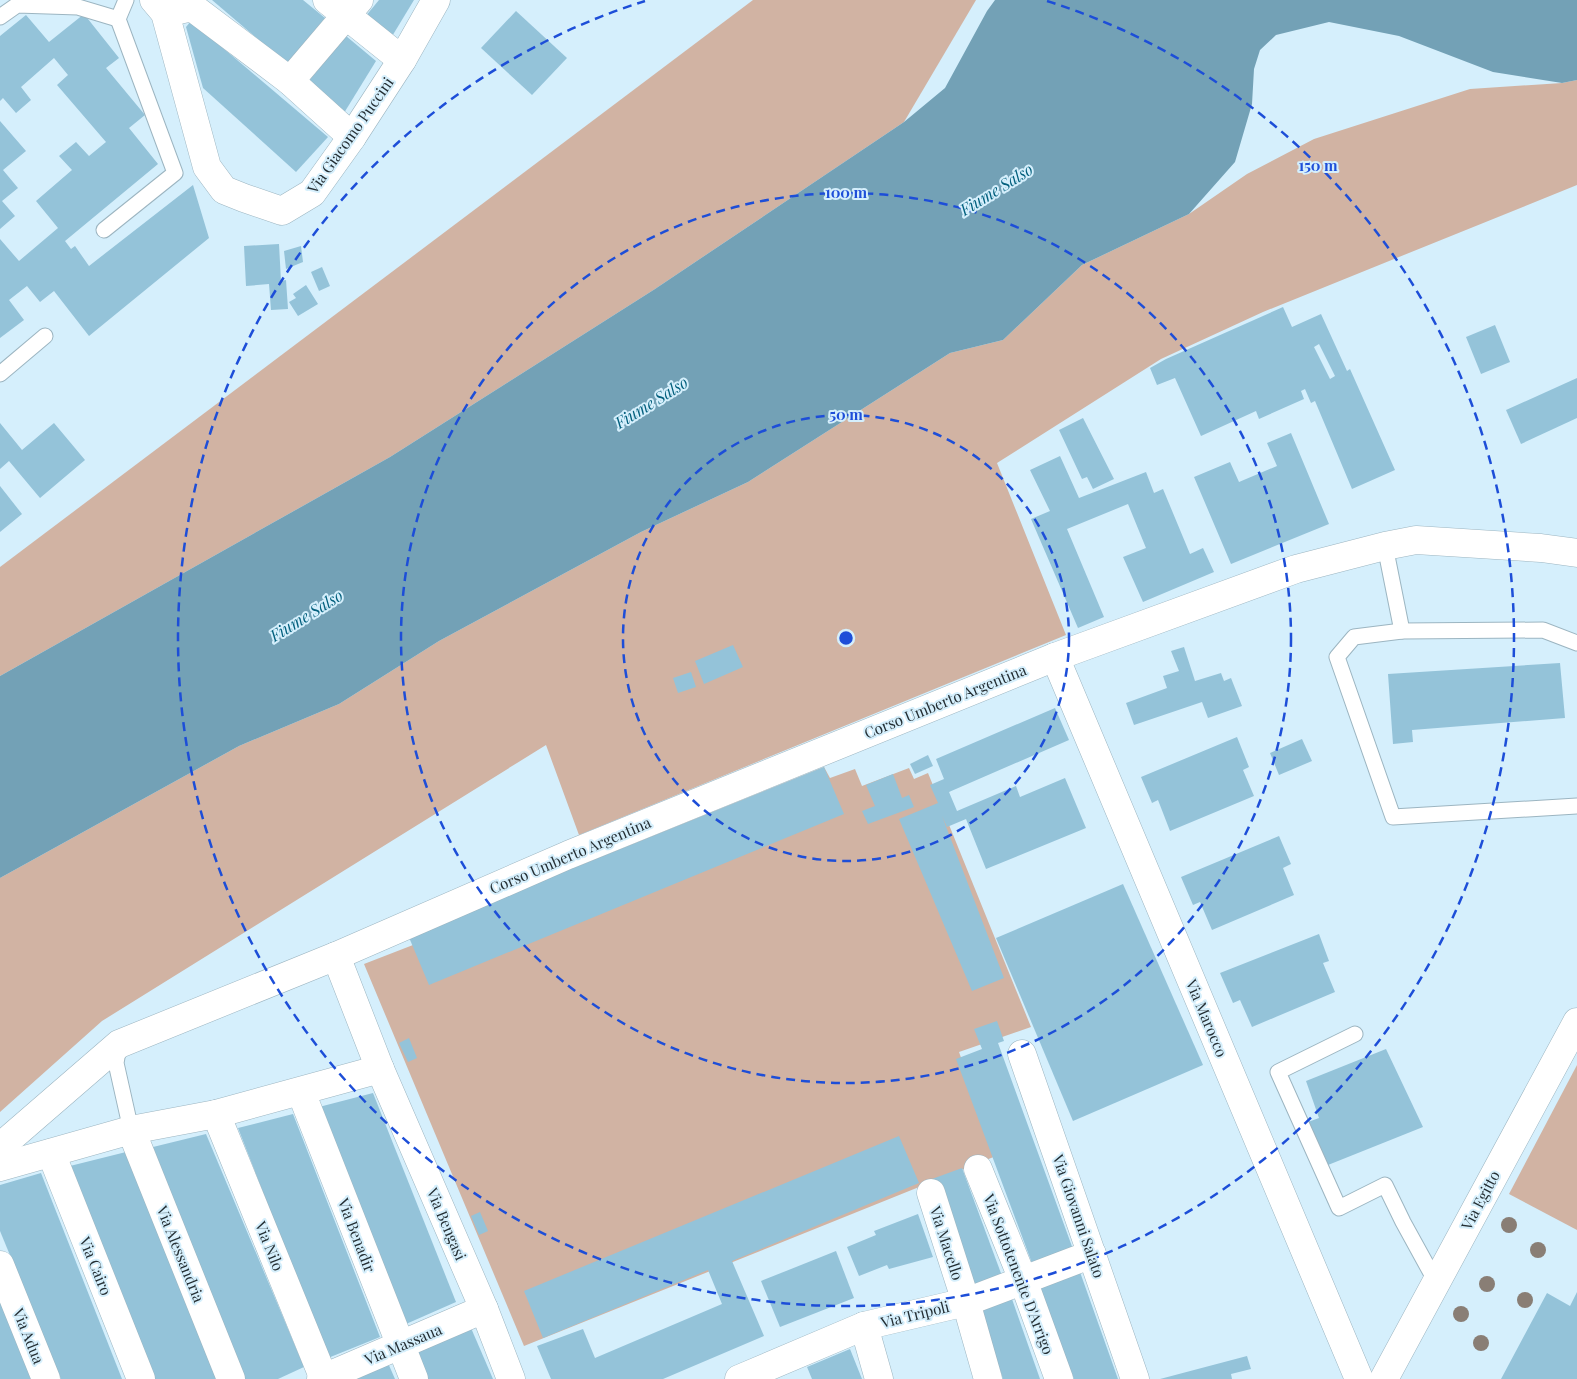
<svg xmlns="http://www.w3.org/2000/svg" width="1577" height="1379" font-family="'Playfair Display',serif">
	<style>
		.green { fill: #d1b3a3 }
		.water { fill: #73a1b6 }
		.building { fill: #94c3d9; fill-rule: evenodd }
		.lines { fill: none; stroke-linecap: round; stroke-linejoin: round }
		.service-casing { stroke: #9cb5c1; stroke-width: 17 }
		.minor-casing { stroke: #9cb5c1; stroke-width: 29 }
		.tertiary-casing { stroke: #9cb5c1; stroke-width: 29 }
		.service { stroke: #fff; stroke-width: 15 }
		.minor { stroke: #fff; stroke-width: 28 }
		.tertiary { stroke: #fff; stroke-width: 28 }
		.tree { fill: #897e75 }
		.ring { fill: none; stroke: #1d4ed8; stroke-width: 2.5; stroke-dasharray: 9 6 }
		.labels { text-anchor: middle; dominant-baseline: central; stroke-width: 4; stroke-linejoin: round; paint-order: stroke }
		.street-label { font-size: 15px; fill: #242e33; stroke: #d5effc }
		.water-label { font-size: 16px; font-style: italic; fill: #025f7d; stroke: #d5effc }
		.centre { fill: #1d4ed8; stroke: #d5effc; stroke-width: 2.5 }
		.ring-label { font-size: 15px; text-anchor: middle; font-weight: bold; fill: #1d4ed8; stroke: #d5effc; stroke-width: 4; stroke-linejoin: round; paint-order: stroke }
	</style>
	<rect width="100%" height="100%" fill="#d5effc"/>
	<g class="green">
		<path d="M753,0H976L904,122L655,289L390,457L0,676V567Z"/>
		<path d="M1577,80V185L1263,312L1161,359L997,463L1066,635L579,835L546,745L102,1021L0,1112V878L239,746L339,704L439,641L641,532L748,482L950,353L1003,340L1082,265L1189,214L1247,174L1314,139L1470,89L1562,83Z"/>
		<path d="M824,767L830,778L855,769L862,786L909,768L914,779L928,773L1031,1027L959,1052L996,1156L524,1346L364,964L413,945L547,879Z"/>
		<path d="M1577,1065V1230L1509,1194Z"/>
	</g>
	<path class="water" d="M995,0H1577V80L1562,83L1493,72L1399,36L1329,22L1276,35L1260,50L1254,69L1252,104L1235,162L1189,214L1082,265L1003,340L950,353L748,482L641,532L439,641L339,704L239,746L0,878V676L390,457L655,289L904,122L945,88L987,11Z"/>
	<g class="building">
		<path d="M212,0H303L325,18L287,64Z"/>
		<path d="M379,0H414L391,38L365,17Z"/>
		<path d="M516,11L567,58L532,95L481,48Z"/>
		<path d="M84,14L119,58L106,68L145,115L129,128L158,164L65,241L71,249L75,246L89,266L193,185L209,238L89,336L54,291L40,302L27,286L9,300L24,320L0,338V239L19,261L58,228L36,201L72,170L59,156L76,142L89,156L106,142L57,85L68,75L54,58L21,87L31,100L16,113L3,98L0,101V36L26,15L49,42Z"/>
		<path d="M191,21L328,137L296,172L203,88L186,27Z"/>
		<path d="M346,36L376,61L344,113L308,82Z"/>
		<path d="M0,121L26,151L3,170L18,188L2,201L15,216L0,229Z"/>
		<path d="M279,244L281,281L286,280L288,309L271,310L269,284L246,286L244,246Z"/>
		<path d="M301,246L303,262L286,269L284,251Z"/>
		<path d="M322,267L330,286L319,291L311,272Z"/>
		<path d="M306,285L318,304L298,316L289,302L296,298L293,294Z"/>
		<path d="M1283,307L1292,327L1321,314L1347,371L1350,369L1395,470L1352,489L1315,401L1311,403L1305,389L1301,391L1304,399L1259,419L1256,411L1201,436L1175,378L1157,385L1150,368L1166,359ZM1319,344L1335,376L1330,379L1314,347Z"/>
		<path d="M1495,325L1510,362L1481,374L1466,337Z"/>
		<path d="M1577,378V418L1521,444L1506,410Z"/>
		<path d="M1083,418L1114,479L1093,489L1087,477L1082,479L1059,430Z"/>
		<path d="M0,423L22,450L54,423L85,460L40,498L9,461L0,469Z"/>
		<path d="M1291,433L1329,524L1231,564L1194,477L1230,462L1239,482L1277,466L1267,443Z"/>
		<path d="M1060,456L1079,498L1146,472L1154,493L1163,489L1190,554L1203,548L1214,572L1143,602L1123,557L1146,548L1128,504L1067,529L1104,617L1078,628L1031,519L1050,511L1030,470Z"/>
		<path d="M0,486L22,514L0,532Z"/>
		<path d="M733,645L743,667L704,684L695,661Z"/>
		<path d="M1184,647L1195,681L1221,673L1224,681L1231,678L1242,706L1208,718L1202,702L1134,725L1126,703L1167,688L1163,676L1179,671L1171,651Z"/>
		<path d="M1560,663L1565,718L1412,730L1413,742L1393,744L1388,674Z"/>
		<path d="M691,672L696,687L678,693L673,678Z"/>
		<path d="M1055,708L1069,740L949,792L957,811L1016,786L1020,797L1065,778L1086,828L986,869L966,819L947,827L942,816L1004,978L972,991L899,819L938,803L930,785L944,779L936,759Z"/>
		<path d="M1237,737L1249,767L1243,770L1254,796L1170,831L1158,800L1152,803L1141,777Z"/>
		<path d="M1302,739L1312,761L1279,775L1270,753Z"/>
		<path d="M928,755L933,766L915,774L910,764Z"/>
		<path d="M824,767L844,814L429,985L408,935Z"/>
		<path d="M893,774L902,798L909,795L914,807L868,824L862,811L875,806L866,785Z"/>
		<path d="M1279,836L1291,864L1283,868L1294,895L1212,930L1200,902L1193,905L1181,877Z"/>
		<path d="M1123,884L1203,1065L1073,1121L996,938Z"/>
		<path d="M1319,934L1329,961L1323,963L1335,992L1252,1027L1240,1000L1233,1003L1220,973Z"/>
		<path d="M997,1021L1004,1041L998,1043L1074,1252L1033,1266L956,1059L982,1049L974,1029Z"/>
		<path d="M409,1038L417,1058L408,1062L399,1043Z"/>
		<path d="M1386,1049L1423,1127L1328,1165L1308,1122L1319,1118L1306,1081Z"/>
		<path d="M373,1093L456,1302L406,1324L319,1107Z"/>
		<path d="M293,1114L380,1337L328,1358L238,1128Z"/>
		<path d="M206,1134L304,1367L278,1379H245L153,1147Z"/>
		<path d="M899,1136L919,1183L732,1261L764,1336L663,1379H551L537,1346L583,1329L595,1358L722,1304L708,1270L543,1338L524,1291Z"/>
		<path d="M126,1152L216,1379H155L70,1166Z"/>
		<path d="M962,1168L1002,1276L972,1288L932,1179Z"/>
		<path d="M41,1173L122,1379H61L0,1231V1185Z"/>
		<path d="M480,1212L488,1231L479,1235L471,1216Z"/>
		<path d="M918,1214L933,1257L889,1269L887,1265L859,1276L847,1247L876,1235L874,1231Z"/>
		<path d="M836,1251L854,1298L780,1327L761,1281Z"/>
		<path d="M1080,1272L1118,1379H1074L1039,1287Z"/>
		<path d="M1577,1292V1379H1501L1547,1293L1570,1306Z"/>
		<path d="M1012,1299L1040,1379H1003L981,1311Z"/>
		<path d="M0,1302L6,1317L32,1379H0Z"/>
		<path d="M471,1328L493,1379H428L416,1352Z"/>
		<path d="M850,1349L862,1379H812L807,1367Z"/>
		<path d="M1247,1356L1251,1369L1231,1374L1232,1379H1160Z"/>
		<path d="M388,1363L395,1379H349Z"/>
	</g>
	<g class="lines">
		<g class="service-casing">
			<g id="service">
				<path d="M0,17L17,5L78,7L118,19"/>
				<path d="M104,230L175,173L118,19L126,0"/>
				<path d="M0,374L45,336"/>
				<path d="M1385,546L1402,631"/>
				<path d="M1577,643L1543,630L1402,631L1354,637L1337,657L1393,817L1577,806"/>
				<path d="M1355,1034L1278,1072L1339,1208L1385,1185L1403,1222L1436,1282"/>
				<path d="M119,1046L116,1063L131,1130"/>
			</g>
		</g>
		<g class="minor-casing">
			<g id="minor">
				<path d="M154,0L165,13L207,167L224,190L244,198L282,211L312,193L352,137L402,60L436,0"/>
				<path d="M327,0L402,60"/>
				<path d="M165,13L192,7L290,81L352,137"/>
				<path d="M290,81L359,0"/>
				<path d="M1055,657L1359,1379"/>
				<path d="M336,956L380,1069L484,1309L511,1379"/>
				<path d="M1022,1054L1135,1379"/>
				<path d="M301,1092L414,1379"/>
				<path d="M216,1114L324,1379"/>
				<path d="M131,1130L231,1379"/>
				<path d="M0,1147L119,1044L336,956L568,855L1055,657L1296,569L1385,546L1416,540L1541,548L1577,553"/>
				<path d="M51,1153L141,1379"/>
				<path d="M0,1167L131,1130L216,1114L380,1069"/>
				<path d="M978,1169L1023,1280L1059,1379"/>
				<path d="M931,1193L966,1302L988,1379"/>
				<path d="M0,1265L46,1379"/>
				<path d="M864,1326L879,1379"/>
				<path d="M321,1379L484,1309"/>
				<path d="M739,1379L864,1326L966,1302L1092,1254"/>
			</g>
		</g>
		<g class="tertiary-casing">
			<path id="tertiary" d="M1384,1379L1577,1022"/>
		</g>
		<use href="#service" class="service"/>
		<use href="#minor" class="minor"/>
		<use href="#tertiary" class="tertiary"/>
	</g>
	<g class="tree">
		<circle cx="1509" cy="1225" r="8"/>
		<circle cx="1538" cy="1250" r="8"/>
		<circle cx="1487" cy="1284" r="8"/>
		<circle cx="1525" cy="1300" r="8"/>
		<circle cx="1461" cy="1314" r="8"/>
		<circle cx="1481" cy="1343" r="8"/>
	</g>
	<g class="ring">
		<circle cx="846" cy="638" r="223"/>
		<circle cx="846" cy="638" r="445"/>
		<path d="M1047 1A668 668 0 1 1 645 1"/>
	</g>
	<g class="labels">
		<g class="street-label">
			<text transform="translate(350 135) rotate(-55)">Via Giacomo Puccini</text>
			<text transform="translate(945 701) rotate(-22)">Corso Umberto Argentina</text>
			<text transform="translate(570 855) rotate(-23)">Corso Umberto Argentina</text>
			<text transform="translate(1207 1018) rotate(67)">Via Marocco</text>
			<text transform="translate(1480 1200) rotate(-62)">Via Egitto</text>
			<text transform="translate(1079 1216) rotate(71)">Via Giovanni Salato</text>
			<text transform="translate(447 1224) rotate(67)">Via Bengasi</text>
			<text transform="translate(357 1235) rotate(69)">Via Benadir</text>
			<text transform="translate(947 1243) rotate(72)">Via Macello</text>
			<text transform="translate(270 1246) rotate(68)">Via Nilo</text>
			<text transform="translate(181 1254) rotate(68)">Via Alessandria</text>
			<text transform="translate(96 1266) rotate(68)">Via Cairo</text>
			<text transform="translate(1019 1274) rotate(69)">Via Sottotenente D'Arrigo</text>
			<text transform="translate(915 1314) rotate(-14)">Via Tripoli</text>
			<text transform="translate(29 1336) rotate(68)">Via Adua</text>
			<text transform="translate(403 1344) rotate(-23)">Via Massaua</text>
		</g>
		<g class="water-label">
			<text transform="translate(996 189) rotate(-32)">Fiume Salso</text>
			<text transform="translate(651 402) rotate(-32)">Fiume Salso</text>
			<text transform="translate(306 615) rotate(-32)">Fiume Salso</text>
		</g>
	</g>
	<circle cx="846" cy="638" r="8" class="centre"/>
	<g class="ring-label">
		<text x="1318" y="171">150 m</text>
		<text x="846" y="198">100 m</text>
		<text x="846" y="420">50 m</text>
	</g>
</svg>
